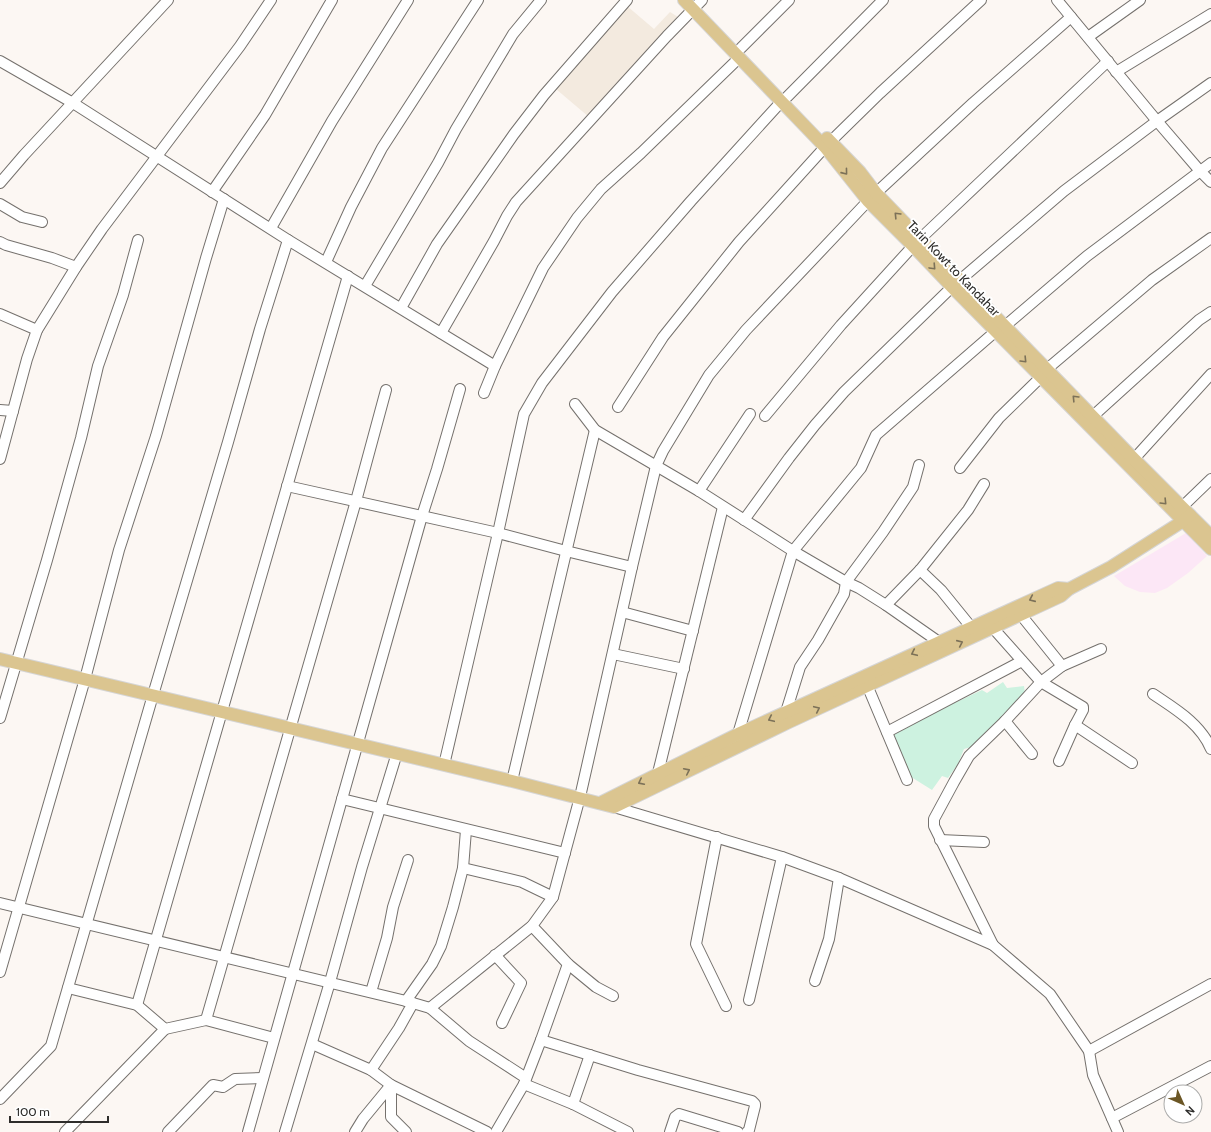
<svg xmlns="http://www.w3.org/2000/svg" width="1211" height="1132" font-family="Cabin,sans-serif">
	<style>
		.commercial { fill: #fce7f6 }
		.built { fill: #f3eadf }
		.green { fill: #cdf2e0 }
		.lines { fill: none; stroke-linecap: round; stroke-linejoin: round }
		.minor-casing { stroke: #75716d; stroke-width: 12 }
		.major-casing { stroke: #d5d5d5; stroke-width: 14 }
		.minor { stroke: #fff; stroke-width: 10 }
		.major { stroke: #dbc590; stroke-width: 12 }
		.oneway { stroke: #7c7158 }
		.labels { text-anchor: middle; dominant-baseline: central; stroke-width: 4; stroke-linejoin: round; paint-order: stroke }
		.street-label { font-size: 13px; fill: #2e2d2b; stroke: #fff }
	</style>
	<rect width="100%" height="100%" fill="#fcf7f3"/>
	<path class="commercial" d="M1186,533L1207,556L1188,573L1167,588L1155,593L1140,592L1125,586L1114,576Z"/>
	<path class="built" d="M627,6L654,29L670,12L678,17L629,70L589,117L556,89Z"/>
	<path class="green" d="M1003,682L1007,688L1024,686L1025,694L975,746L964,749L958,764L948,778L942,776L932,790L908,775L891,733L982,690L987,693Z"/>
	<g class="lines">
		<g class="minor-casing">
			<g id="minor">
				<path d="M1057,0L1157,121L1200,171L1211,182"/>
				<path d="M1088,37L1140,0"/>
				<path d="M741,48L789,0"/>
				<path d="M0,61L73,103L288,240L495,366"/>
				<path d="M1116,72L1211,14"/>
				<path d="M787,97L883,0"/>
				<path d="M830,142L880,93L981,0"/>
				<path d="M0,183L24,155L168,0"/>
				<path d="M212,192L265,115L332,0"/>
				<path d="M876,193L973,103L1071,17"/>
				<path d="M0,204L22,217L42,222"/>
				<path d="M271,228L332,121L408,0"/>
				<path d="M920,239L1108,61"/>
				<path d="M0,242L6,245L52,258L76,267"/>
				<path d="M326,262L351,207L382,148L478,0"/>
				<path d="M960,280L1064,191L1157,121L1211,83"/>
				<path d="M365,286L438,163L456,129L513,34L541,0"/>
				<path d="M401,308L437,244L514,134L544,95L627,0"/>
				<path d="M0,314L37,330"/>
				<path d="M1005,326L1087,256L1211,163"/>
				<path d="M441,333L494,241L507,216L516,202L667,36L702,0"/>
				<path d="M1047,369L1152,280L1211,238"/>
				<path d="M484,393L495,366L543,268L577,218L601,189L641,153L739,58"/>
				<path d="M575,404L595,430L699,491L793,551L846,582L859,588L886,605L939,642"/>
				<path d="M618,407L663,337L739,242L825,147"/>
				<path d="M0,410L13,411"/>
				<path d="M765,416L841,325L913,246"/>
				<path d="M1093,416L1199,320L1211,312"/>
				<path d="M0,459L27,359L37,330L76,267L102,229L240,46L271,0"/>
				<path d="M1134,459L1211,374"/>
				<path d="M960,468L999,418L1041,377"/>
				<path d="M287,486L498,533L566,551L632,567"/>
				<path d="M699,491L750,414"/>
				<path d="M1182,507L1211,479"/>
				<path d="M744,520L789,458L815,425L844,392L952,287"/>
				<path d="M920,570L941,590L971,627"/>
				<path d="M886,605L920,570L968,510L984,484"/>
				<path d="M622,612L693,631"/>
				<path d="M1021,615L1062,666"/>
				<path d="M993,628L1041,682L1083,707V710L1075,725L1059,761"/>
				<path d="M613,654L684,669"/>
				<path d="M867,685L907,780"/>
				<path d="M1153,694C1175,709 1200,723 1211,749"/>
				<path d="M786,712L800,667L818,640L844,594L846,582L883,532L913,487L919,465"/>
				<path d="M0,718L47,560L81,438L98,366L123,295L138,240"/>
				<path d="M1005,721L1032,754"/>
				<path d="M1075,725L1132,763"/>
				<path d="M887,732L1022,661"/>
				<path d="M738,734L793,551L861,468L876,435L996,331"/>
				<path d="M444,765L498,533L524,414L542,383L612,292L691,201L781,102"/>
				<path d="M658,773L723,507"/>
				<path d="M512,781L595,430"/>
				<path d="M342,799L565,853"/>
				<path d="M614,807L782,857L839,878L993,945L1050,994L1089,1051L1093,1075L1118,1132"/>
				<path d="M717,837L696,944L726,1006"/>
				<path d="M940,840L984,842"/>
				<path d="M463,868L522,882L553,897"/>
				<path d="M0,903L406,1001L430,1008L469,1041L526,1078"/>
				<path d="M532,926L568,964L596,987L613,996"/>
				<path d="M993,945L934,826V819L954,782L969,756L1005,721L1041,682L1062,666L1101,649"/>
				<path d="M495,955L521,983L502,1023"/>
				<path d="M0,972L85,679L119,550L156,436L206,258L224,199"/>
				<path d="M815,981L829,939L839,878"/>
				<path d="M68,988L137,1005L165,1029L206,1020L274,1038"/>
				<path d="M371,992L387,938L393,907L408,860"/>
				<path d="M749,1000L782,857"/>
				<path d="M406,1001L432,964L441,946L453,907L463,868L466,830"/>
				<path d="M137,1005L348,276"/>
				<path d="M430,1008L532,926L553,897L580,797L632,567L656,466L663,451L709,375L746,330L868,201"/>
				<path d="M206,1020L356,501L386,390"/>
				<path d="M541,1040L638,1070L752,1101L755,1104V1106L749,1130L747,1132"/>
				<path d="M312,1044L371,1070L391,1085V1117L406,1132"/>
				<path d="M1089,1051L1211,984"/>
				<path d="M371,1070L399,1028L413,1003"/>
				<path d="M524,1084L573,1104L628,1132"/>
				<path d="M0,1099L51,1046L153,695L228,442L260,329L288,240"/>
				<path d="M573,1104L590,1055"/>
				<path d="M1112,1118L1211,1066"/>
				<path d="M65,1132L165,1029"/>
				<path d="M168,1132L213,1085L223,1087L235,1079L263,1078"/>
				<path d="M248,1132L422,516L437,469L460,389"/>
				<path d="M285,1132L330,982L362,867L397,753"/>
				<path d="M355,1132L363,1119L391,1085L487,1132"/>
				<path d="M496,1132L524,1084L541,1040L568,964"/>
				<path d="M670,1132L675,1117L679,1114L738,1132"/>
			</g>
		</g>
		<g class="major-casing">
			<g id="major">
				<path d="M684,0L825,147L868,201L913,246L952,287L1211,549"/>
				<path d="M827,138L860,172L876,193L960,280L1134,459L1211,536"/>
				<path d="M0,659L512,781L614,807L789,722L1061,596L1069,589L1111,567L1183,521L1190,515"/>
				<path d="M600,803L738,734L1058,588L1069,589"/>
			</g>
		</g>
		<use href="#minor" class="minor"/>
		<use href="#major" class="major"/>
	</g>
	<defs><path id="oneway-chevron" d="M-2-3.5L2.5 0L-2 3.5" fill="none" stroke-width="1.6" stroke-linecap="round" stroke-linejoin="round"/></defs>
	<g class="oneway">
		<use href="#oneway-chevron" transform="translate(845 172) rotate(51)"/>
		<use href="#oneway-chevron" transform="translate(897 215) rotate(-134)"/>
		<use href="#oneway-chevron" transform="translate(933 267) rotate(47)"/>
		<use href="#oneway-chevron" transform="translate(1024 360) rotate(46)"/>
		<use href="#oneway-chevron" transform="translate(1075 398) rotate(-134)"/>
		<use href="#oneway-chevron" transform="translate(1164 502) rotate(46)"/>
		<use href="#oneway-chevron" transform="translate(1032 599) rotate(156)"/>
		<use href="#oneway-chevron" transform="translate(960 643) rotate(-24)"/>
		<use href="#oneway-chevron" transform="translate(914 653) rotate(155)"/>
		<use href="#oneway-chevron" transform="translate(817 709) rotate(-25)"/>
		<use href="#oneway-chevron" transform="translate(771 719) rotate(155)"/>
		<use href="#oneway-chevron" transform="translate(687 771) rotate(-26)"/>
		<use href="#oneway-chevron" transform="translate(641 782) rotate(153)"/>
	</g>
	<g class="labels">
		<g class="street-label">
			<text transform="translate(954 268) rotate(46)">Tarin Kowt to Kandahar</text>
		</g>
	</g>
	<g transform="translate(1183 1104) rotate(135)"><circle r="19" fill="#ffffff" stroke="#ababaa"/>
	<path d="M0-3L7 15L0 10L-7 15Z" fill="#6b5625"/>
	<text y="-6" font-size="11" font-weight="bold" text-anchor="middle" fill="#2e2d2b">N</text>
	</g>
	<path d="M10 1116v6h98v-6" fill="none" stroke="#2e2d2b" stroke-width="2"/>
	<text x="16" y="1116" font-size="12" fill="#2e2d2b" stroke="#ffffff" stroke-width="3" paint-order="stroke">100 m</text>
</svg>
